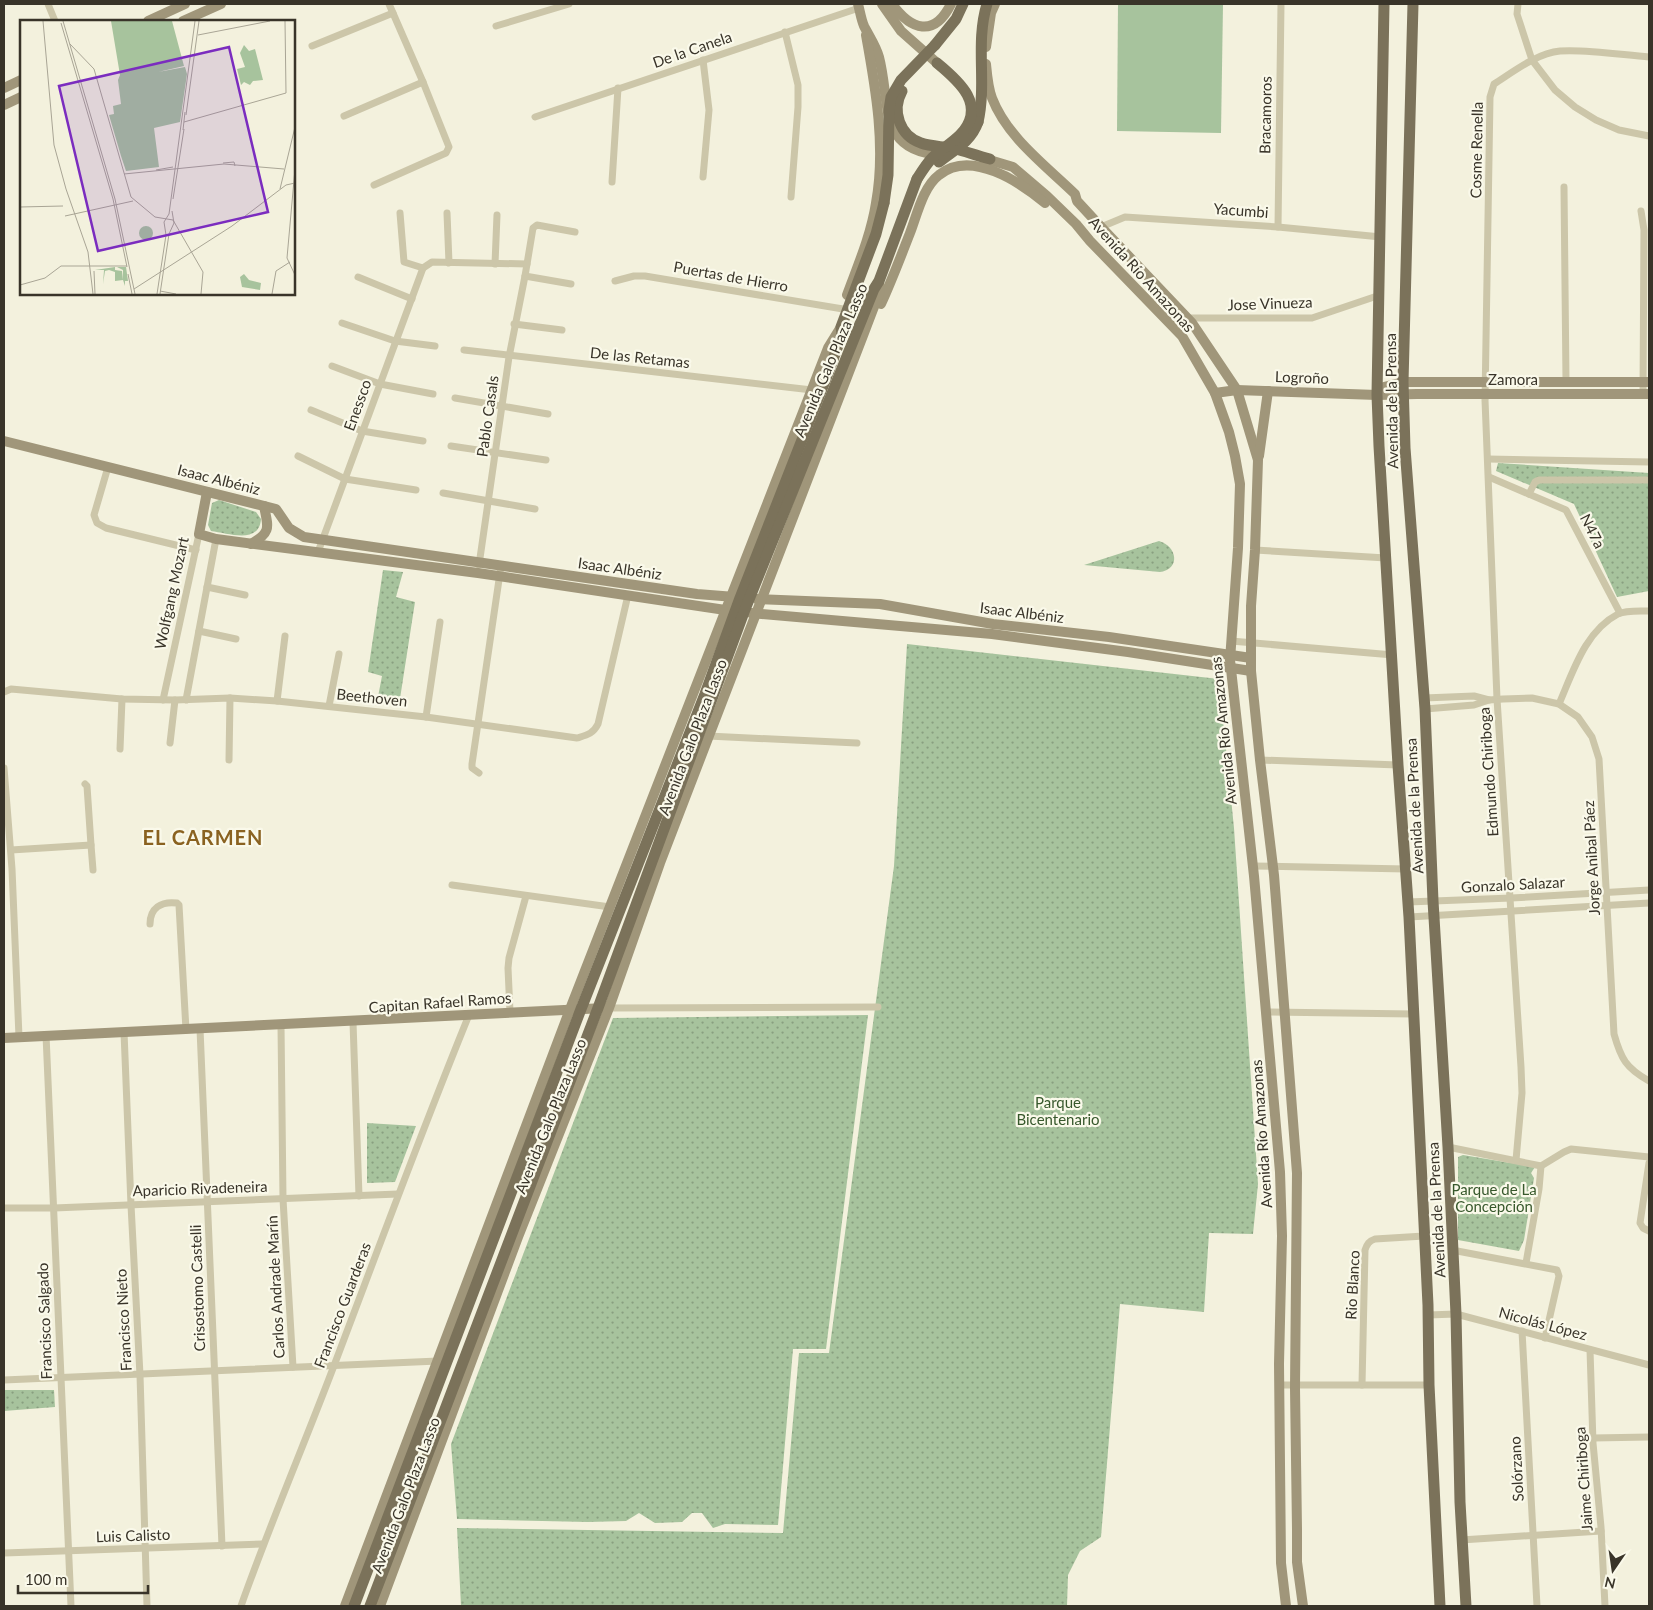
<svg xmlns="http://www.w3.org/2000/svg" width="1653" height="1610" font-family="Lato,sans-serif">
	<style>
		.grass { fill: url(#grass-dots) }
		.pitch { fill: #a7c39d }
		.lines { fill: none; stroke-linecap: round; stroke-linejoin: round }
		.street { stroke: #ccc6a9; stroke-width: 7 }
		.secondary { stroke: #a0967a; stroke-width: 10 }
		.primary { stroke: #7b725a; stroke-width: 11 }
		.primary-bridge { stroke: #7b725a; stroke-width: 11 }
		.labels { text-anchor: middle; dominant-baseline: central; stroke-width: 4.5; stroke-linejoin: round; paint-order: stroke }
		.street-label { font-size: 15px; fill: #393429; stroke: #faf9ea }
		.park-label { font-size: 15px; fill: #37582c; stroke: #faf9ea }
		.district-label { font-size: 20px; font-weight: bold; letter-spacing: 1px; fill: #8a6220; stroke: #faf9ea }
		.inset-road { fill: none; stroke: #a9a595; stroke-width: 1 }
		.view { fill: #7b2cbf; fill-opacity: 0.15; stroke: #7b2cbf; stroke-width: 2.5 }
		.inset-edge { fill: none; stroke: #393429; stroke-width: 2.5 }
	</style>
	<defs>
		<pattern id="grass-dots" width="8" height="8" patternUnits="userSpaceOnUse" patternTransform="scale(1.25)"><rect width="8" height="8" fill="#a7c39d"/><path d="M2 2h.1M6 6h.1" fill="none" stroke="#899f80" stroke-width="1.8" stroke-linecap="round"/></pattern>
	</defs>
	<rect width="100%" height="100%" fill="#f3f1dd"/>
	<g class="grass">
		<path d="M1498,463L1649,473V591L1617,597L1574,504L1496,471Z"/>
		<path d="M219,500L256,512L261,519C259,545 228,533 211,531L208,525L212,503Z"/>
		<path d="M1159,541C1177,546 1181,569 1160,572L1084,565Z"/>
		<path d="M383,570L403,572L396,597L415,602L399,705L377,702L382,676L368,672Z"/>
		<path d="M907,644L1219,679L1234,828L1258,1184L1253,1234L1209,1233L1204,1312L1120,1304L1101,1537L1080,1551L1068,1575L1067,1606H461L457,1528L783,1533L799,1353H829L894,866Z"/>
		<path d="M868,1015L826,1349H793L778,1525L725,1524L713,1528L702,1513H692L682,1522L655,1523L639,1513L626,1521L588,1522L457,1519L451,1444L613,1018Z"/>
		<path d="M367,1123L416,1126L395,1182L367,1183Z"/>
		<path d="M1463,1155L1535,1167L1531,1173L1534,1178L1524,1240L1519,1251L1458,1240V1157Z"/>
		<path d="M4,1390H54L55,1407L4,1411Z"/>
	</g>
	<path class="pitch" d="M1118,4H1223L1221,133L1117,131Z"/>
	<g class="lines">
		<g class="street">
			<path d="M48,4L55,21"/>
			<path d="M1518,4L1517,14L1532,60L1555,90L1575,107L1596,120L1619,130L1649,136"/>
			<path d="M496,26L569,4"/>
			<path d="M785,32L798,85V107L791,197"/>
			<path d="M312,46L393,13"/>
			<path d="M703,60L709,110L703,177"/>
			<path d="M344,116L423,82"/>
			<path d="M535,117L859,8"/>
			<path d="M612,182L618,88"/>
			<path d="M374,185L446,153L449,147L423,82L389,4"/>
			<path d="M1564,187L1566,381"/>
			<path d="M1641,211L1644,230L1643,394"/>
			<path d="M400,213L404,262L423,268"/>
			<path d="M447,213L449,263"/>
			<path d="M1101,227L1125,217L1278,227L1381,237"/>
			<path d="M1278,227L1281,4"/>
			<path d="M495,264L497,215"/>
			<path d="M525,276L571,284"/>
			<path d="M358,277L412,299"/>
			<path d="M615,281L634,276H645L843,309"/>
			<path d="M1188,318H1312L1380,295"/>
			<path d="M342,323L395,341L435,346"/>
			<path d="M514,324L562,330"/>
			<path d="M464,350L812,390"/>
			<path d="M332,366L380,384L433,394"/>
			<path d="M455,398L548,414"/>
			<path d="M311,410L362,431L423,441"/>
			<path d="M451,446L546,460"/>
			<path d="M298,456L345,479L416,490"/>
			<path d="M1488,459L1649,462"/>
			<path d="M108,467L94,515L97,523L106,528L196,550"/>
			<path d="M1489,477L1566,510L1620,613"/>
			<path d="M443,493L535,509"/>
			<path d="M1529,494L1535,482L1539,480H1649"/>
			<path d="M1255,550L1386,558"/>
			<path d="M318,552L423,268L432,262L527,264"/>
			<path d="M479,565L509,357L525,276L533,228L537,225L575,232"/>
			<path d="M207,587L245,595"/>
			<path d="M199,631L236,639"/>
			<path d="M1231,641L1393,655"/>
			<path d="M4,692L11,689L122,699L175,700L230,698L277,701L426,717L577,738C587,735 593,734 598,724L628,595"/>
			<path d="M1424,698L1474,696L1489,700"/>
			<path d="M163,700L199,534"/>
			<path d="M186,700L216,539"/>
			<path d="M277,701L285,636"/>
			<path d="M1559,704C1573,672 1585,631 1618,614C1626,610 1640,611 1649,611"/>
			<path d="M329,706L339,654"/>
			<path d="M1425,709L1474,705L1489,700L1503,699L1532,698L1559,704L1578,717L1592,737L1599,759L1614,1034C1621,1059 1626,1068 1649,1081"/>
			<path d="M426,717L440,622"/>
			<path d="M708,736L857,743"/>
			<path d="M170,743L175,700"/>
			<path d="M120,749L122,699"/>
			<path d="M229,760L230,698"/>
			<path d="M1260,760L1398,765"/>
			<path d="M4,768L12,869L19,1037"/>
			<path d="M479,773L472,768V764L501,566"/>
			<path d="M85,784L87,786L91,845"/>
			<path d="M11,850L91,845L93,870"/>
			<path d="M1253,866L1406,869"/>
			<path d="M452,885L610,907"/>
			<path d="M1408,902L1511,898L1649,890"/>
			<path d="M1409,917L1649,903"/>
			<path d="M150,924C150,908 161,901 177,903L179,905L186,1030"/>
			<path d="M609,1008L878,1007"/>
			<path d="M510,1012L508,968L509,958L526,896"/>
			<path d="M1267,1012L1413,1014"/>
			<path d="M353,1022L359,1196"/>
			<path d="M281,1025L283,1199L293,1367"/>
			<path d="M200,1029L222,1546"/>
			<path d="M124,1032L131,1205L140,1375L147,1606"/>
			<path d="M46,1035L71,1606"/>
			<path d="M1448,1147L1541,1166L1564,1152L1571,1149L1649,1157"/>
			<path d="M1516,1160L1522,1093L1521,1067L1497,699L1485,400L1490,97L1494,84C1513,72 1537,53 1560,51C1586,49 1623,55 1649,57"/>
			<path d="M1649,1163L1640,1223L1643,1228L1649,1231"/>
			<path d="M4,1208H54L398,1194"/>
			<path d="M1452,1250L1557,1270L1559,1276L1545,1338"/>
			<path d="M1526,1263L1539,1189L1541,1166"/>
			<path d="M1428,1315L1456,1314L1649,1365"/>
			<path d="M1522,1331L1537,1606"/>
			<path d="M1590,1350L1593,1443L1601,1527L1605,1606"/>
			<path d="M4,1380L438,1361"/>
			<path d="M1279,1385H1429"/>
			<path d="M1362,1385L1365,1250C1367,1244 1369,1241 1375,1239L1424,1236"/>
			<path d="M1593,1438L1649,1437"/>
			<path d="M1461,1540L1601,1531"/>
			<path d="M4,1553L263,1544"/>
			<path d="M241,1606C270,1524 304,1445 335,1363C379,1247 422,1130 469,1015"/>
		</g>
		<g class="secondary">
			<path d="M858,4C860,11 861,19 864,26C869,36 876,46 879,57C891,103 877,151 941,155"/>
			<path d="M882,4L901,31L937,63"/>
			<path d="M892,4C911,30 934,38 951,4"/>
			<path d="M148,21L185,4"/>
			<path d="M183,21L221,4"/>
			<path d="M986,47L991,13L995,4"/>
			<path d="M986,64C987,75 988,88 992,98C1007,137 1045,165 1075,194L1077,201L1101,227L1192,323L1237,390L1258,460L1255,550L1251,606V671L1260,760L1274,875L1297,1173L1295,1388L1297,1529V1562L1303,1606"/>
			<path d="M4,88L21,80"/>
			<path d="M4,105L21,97"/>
			<path d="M983,158L1013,167L1047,196L1076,224L1090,241L1182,336L1215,393L1229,432L1235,456L1240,484L1238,548L1230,660L1254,876L1280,1172L1282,1236L1279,1364L1281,1563L1286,1606"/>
			<path d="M847,295C858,265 871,235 876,203C886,148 876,90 866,35"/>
			<path d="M881,304C892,280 901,256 910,233C917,215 923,187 939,175C971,149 1020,182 1045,203"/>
			<path d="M1215,393L1237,390L1377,395L1417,394H1649"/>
			<path d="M1377,395L1384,387L1403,382H1649"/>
			<path d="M4,441L276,509L289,528L304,537L697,594L735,597"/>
			<path d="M1259,456L1268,391"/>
			<path d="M207,492L199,534L216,539L478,573L732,611"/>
			<path d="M251,544C272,532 268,527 264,506"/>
			<path d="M757,599L880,604L993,624L1109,637L1251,658"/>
			<path d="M751,613L992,634L1128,652L1251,671"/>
			<path d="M4,1038L605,1008"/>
			<path d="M345,1606L572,1004L828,348L841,327"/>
			<path d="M380,1606L518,1237L609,1008L660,863L864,333L880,291L879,281"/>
		</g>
		<g class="primary">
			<path d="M1384,4L1377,395L1379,446L1398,765L1409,917L1428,1305L1429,1385L1440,1606"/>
			<path d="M1413,4L1403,382L1405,448L1425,709L1433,901L1448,1147L1456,1314L1460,1502L1466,1606"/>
			<path d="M935,45L956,19L963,4"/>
			<path d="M902,91C891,111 900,136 921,143C932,147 944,146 956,149C967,152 978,156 990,159"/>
			<path d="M978,122C987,83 975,43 987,4"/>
			<path d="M354,1606L581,1009L705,694L740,598L829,371L842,334L841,327L876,234L884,203"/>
			<path d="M370,1606L598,1008L744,612L874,289L879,281L917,179"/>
		</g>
		<g class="primary-bridge">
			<path d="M939,162C954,150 971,142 978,122"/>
			<path d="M917,179C922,171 927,163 933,157C942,149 952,143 960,135C988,106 959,81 937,63"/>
			<path d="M884,203L888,175L889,110L891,97L901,80L935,45"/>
		</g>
	</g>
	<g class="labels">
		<g class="street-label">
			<text transform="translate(692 49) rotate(-19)">De la Canela</text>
			<text transform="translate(1265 115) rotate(-89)">Bracamoros</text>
			<text transform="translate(1476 150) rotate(-89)">Cosme Renella</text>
			<text transform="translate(1241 210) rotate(4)">Yacumbi</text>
			<text transform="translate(1142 274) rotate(48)">Avenida Río Amazonas</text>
			<text transform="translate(731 276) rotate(10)">Puertas de Hierro</text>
			<text transform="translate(1270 303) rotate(-2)">Jose Vinueza</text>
			<text transform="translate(640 357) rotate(6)">De las Retamas</text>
			<text transform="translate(830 360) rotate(-67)">Avenida Galo Plaza Lasso</text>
			<text transform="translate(1302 377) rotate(2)">Logroño</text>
			<text x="1513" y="379">Zamora</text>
			<text transform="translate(1391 401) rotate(-91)">Avenida de la Prensa</text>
			<text transform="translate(357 405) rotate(-70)">Enessco</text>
			<text transform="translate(487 416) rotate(-82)">Pablo Casals</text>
			<text transform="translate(219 479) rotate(14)">Isaac Albéniz</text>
			<text transform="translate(1593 531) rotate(63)">N47a</text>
			<text transform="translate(620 568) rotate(8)">Isaac Albéniz</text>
			<text transform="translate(171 593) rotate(-78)">Wolfgang Mozart</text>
			<text transform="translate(1022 612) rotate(7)">Isaac Albéniz</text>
			<text transform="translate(372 697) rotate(6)">Beethoven</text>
			<text transform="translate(1223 731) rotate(-96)">Avenida Río Amazonas</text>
			<text transform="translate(692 737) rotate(-69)">Avenida Galo Plaza Lasso</text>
			<text transform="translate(1488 772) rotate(-94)">Edmundo Chiriboga</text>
			<text transform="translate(1414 806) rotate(-93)">Avenida de la Prensa</text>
			<text transform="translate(1591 858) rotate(-93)">Jorge Anibal Páez</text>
			<text transform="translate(1513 884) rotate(-3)">Gonzalo Salazar</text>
			<text transform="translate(440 1002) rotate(-4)">Capitan Rafael Ramos</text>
			<text transform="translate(550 1116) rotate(-68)">Avenida Galo Plaza Lasso</text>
			<text transform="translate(1261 1134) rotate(-94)">Avenida Río Amazonas</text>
			<text transform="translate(200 1188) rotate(-2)">Aparicio Rivadeneira</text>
			<text transform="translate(1436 1210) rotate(-93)">Avenida de la Prensa</text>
			<text transform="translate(1352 1285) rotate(-87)">Rio Blanco</text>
			<text transform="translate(275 1287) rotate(-93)">Carlos Andrade Marín</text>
			<text transform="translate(197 1288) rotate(-92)">Crisostomo Castelli</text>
			<text transform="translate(342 1305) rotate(-69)">Francisco Guarderas</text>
			<text transform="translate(123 1320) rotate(-93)">Francisco Nieto</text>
			<text transform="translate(44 1321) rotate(-92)">Francisco Salgado</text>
			<text transform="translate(1543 1323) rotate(15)">Nicolás López</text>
			<text transform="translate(1516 1469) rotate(-93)">Solórzano</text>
			<text transform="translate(1583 1479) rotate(-94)">Jaime Chiriboga</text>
			<text transform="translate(405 1495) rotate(-69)">Avenida Galo Plaza Lasso</text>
			<text transform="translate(133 1535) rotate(-2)">Luis Calisto</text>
		</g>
		<g class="park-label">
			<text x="1058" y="1102">Parque<tspan x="1058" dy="17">Bicentenario</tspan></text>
			<text x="1494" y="1189">Parque de La<tspan x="1494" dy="17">Concepción</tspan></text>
		</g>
		<g class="district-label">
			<text x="203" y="837">EL CARMEN</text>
		</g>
	</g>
	<g transform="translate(20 20)">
		<rect width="275" height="275" fill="#f3f1dd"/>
		<path d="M91,1H152L164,46L138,52L165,47L167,54L160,102L134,108L139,147L106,151L101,136L89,95L94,94L93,86L101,84L98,60L100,55ZM224,25L229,31L235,29L243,60L233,61L230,65L224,62L221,65L217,49L225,47L220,33ZM95,247V250L102,251L103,260V250L97,247H106L108,261H105V266L103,260L95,261V252L89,250L85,251L83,264L84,250H75ZM224,254L229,260L241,263L240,270L222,267L220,257Z" fill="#a7c39d"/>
		<path d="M119 213a7 7 0 1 1 14 0a7 7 0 1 1-14 0Z" fill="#a7c39d"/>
		<path class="inset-road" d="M23,1L34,125L46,169L68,232M43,1L95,179L115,274M265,1L266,73M41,3L93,179L107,247M178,15L250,1M50,24L74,49L111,177L135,197L153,200L183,252L181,274M166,95L179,1M164,102L266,73M163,110L165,92M203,143L214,142L215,146M275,149L267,238L275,255M136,150L153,147M104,154L204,144L264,149M260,169L275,107M153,179L164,109M0,187L43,186M45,196L113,181M68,232L73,274M74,251L75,274M108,254L112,274M0,265L25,258L41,246H107M114,269L212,206L266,165L275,163M140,271L156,274M137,274L146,215L144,202L149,194L175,1M140,274L149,214L154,203L152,191M252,274L256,251L270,242"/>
		<path class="view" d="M209,27L248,192L78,231L39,66Z"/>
		<rect width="275" height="275" class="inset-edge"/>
	</g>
	<rect width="1653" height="1610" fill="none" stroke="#393429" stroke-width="10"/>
	<g transform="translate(1613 1570) rotate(193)" stroke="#faf9ea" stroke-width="4" paint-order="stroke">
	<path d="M0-4L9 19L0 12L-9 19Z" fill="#393429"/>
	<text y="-8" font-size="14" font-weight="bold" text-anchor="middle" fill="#393429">N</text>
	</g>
	<path d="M18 1585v8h130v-8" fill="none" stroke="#393429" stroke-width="2.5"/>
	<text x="25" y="1585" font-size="15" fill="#393429" stroke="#faf9ea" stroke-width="4" paint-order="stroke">100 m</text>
</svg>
